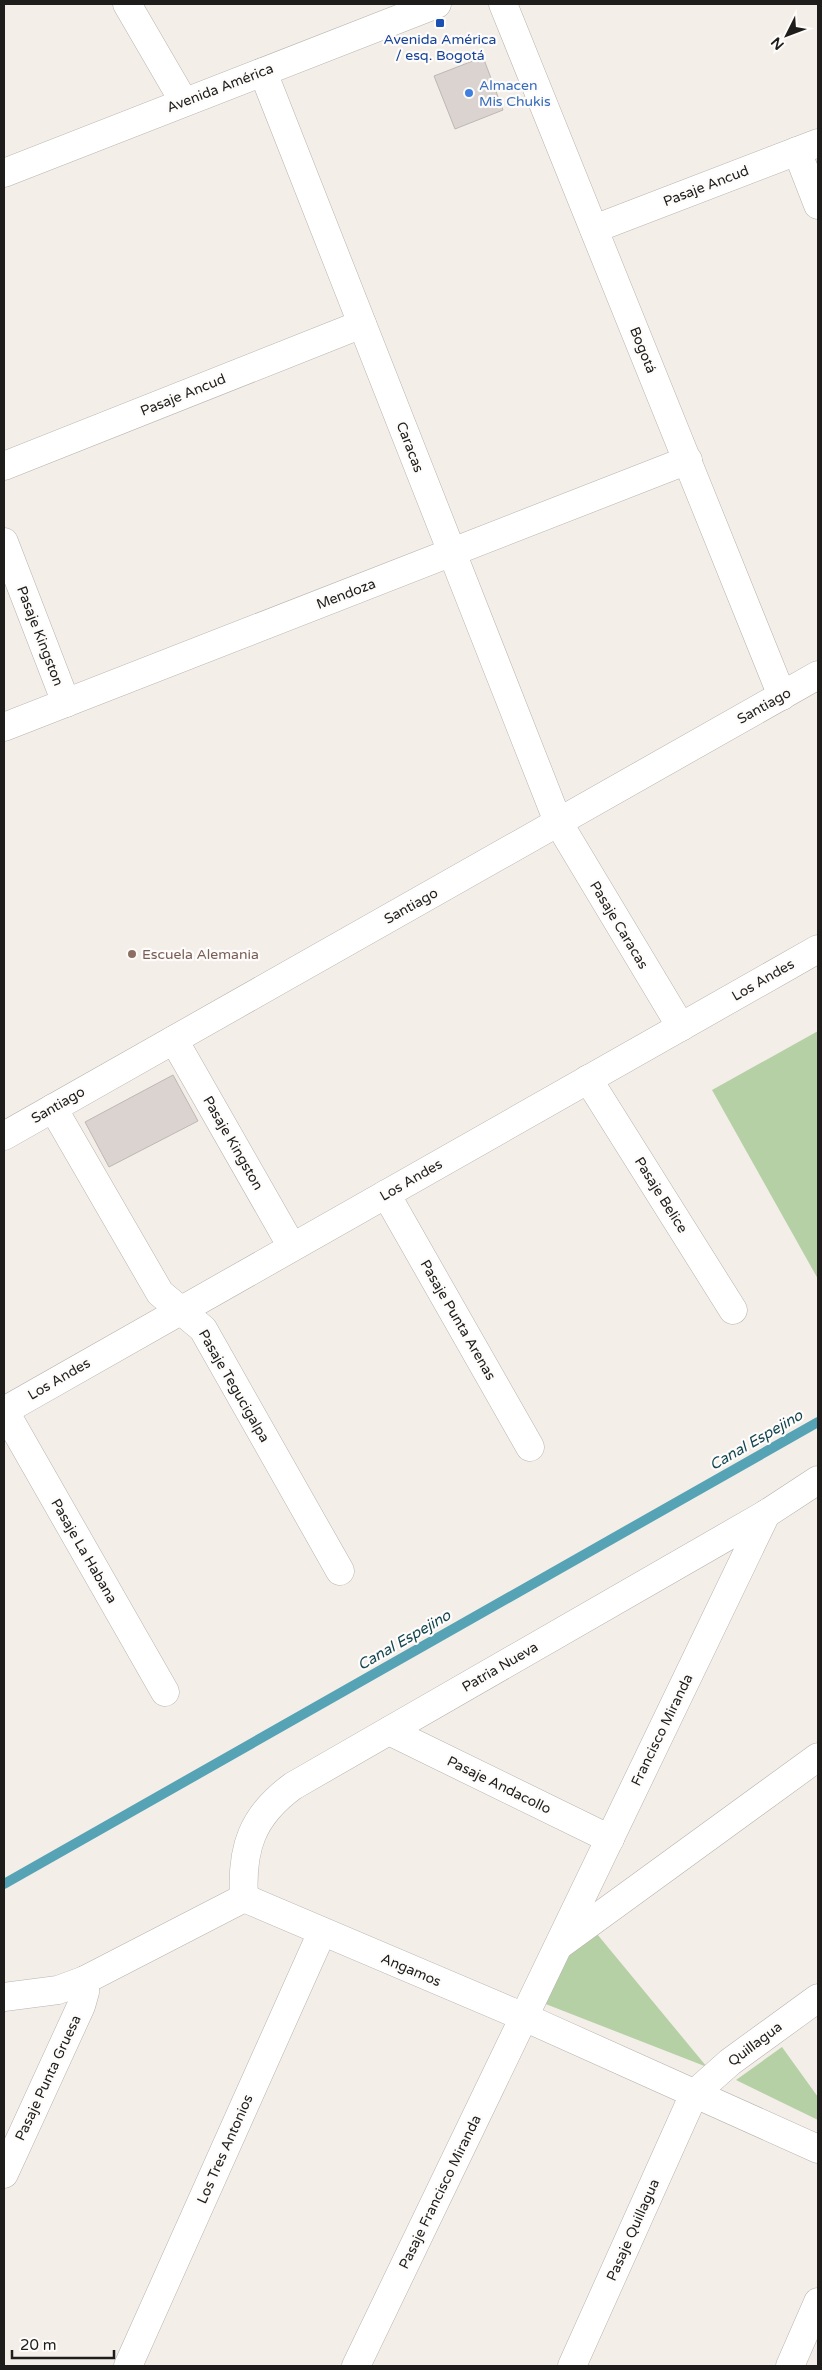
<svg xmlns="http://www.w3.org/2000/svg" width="822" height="2370" font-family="'Varela Round',sans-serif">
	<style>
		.green { fill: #b5d0a5 }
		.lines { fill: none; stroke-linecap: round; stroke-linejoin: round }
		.stream { stroke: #55a3b4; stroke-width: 10 }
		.building { fill: #dad3cf; stroke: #beb8b4 }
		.minor-casing { stroke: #b8b3ae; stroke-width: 29 }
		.secondary-casing { stroke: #b8b3ae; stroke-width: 29 }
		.minor { stroke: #fff; stroke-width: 28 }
		.secondary { stroke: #fff; stroke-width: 28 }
		.transit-dot { fill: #1a4fb4; stroke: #fefcfa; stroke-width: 2 }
		.shop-dot { fill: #3f7fe0; stroke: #fefcfa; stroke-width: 2 }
		.education-dot { fill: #8d6e63; stroke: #fefcfa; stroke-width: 2 }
		.labels { text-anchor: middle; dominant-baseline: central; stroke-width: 4.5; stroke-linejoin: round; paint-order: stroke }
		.transit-label { font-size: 14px; fill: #164399; stroke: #fefcfa }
		.shop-label { font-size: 14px; fill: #366cbe; stroke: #fefcfa; text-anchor: start }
		.street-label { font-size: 14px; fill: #1f1d1b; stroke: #fefcfa }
		.education-label { font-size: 14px; fill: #785e54; stroke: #fefcfa; text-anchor: start }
		.water-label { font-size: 15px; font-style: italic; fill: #124650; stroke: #fefcfa }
	</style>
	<rect width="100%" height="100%" fill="#f4eee9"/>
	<g class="green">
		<path d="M818,1031V1279L712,1090Z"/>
		<path d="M597,1934L707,2067L543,2003L562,1959Z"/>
		<path d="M782,2047L818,2097V2120L736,2080Z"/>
	</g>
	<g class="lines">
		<path class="stream" d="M4,1884L818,1422"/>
	</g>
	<g class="building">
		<path d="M483,57L503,110L455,129L434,76Z"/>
		<path d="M173,1075L198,1121L109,1167L85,1122Z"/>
	</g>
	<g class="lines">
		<g class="minor-casing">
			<g id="minor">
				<path d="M127,4L184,102"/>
				<path d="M503,4L782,696"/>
				<path d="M263,72L558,822L681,1027"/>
				<path d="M797,151L818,205"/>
				<path d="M594,229L818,143"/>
				<path d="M4,466L362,324"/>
				<path d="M4,542L66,703"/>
				<path d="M4,727L688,460"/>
				<path d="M174,1040L292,1247"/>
				<path d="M588,1079L733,1310"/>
				<path d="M53,1108L160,1293L203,1329L340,1571"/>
				<path d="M4,1136L818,675"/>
				<path d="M386,1194L530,1447"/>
				<path d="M4,1410L165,1692"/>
				<path d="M4,1411L818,949"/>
				<path d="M389,1731L610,1839"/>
				<path d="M244,1898C241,1848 252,1816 293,1786L766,1514L818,1480"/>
				<path d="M244,1898L524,2017L818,2149"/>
				<path d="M561,1944L818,1757"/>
				<path d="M4,1997L58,1990L85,1980L244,1898"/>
				<path d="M4,2174L81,2006L85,1992V1980"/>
				<path d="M128,2366L322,1932"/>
				<path d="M356,2366L766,1514"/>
				<path d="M572,2366L694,2094L730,2062L818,1998"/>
				<path d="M790,2366L818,2302"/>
			</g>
		</g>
		<g class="secondary-casing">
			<path id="secondary" d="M4,173L437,4"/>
		</g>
		<use href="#minor" class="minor"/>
		<use href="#secondary" class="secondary"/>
	</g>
	<rect class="transit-dot" x="435" y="18" width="10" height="10" rx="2.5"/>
	<circle class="shop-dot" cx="469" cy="93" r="5"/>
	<circle class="education-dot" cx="132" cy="954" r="5"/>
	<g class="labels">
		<g class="transit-label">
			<text x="440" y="39">Avenida América<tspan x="440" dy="16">/ esq. Bogotá</tspan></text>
		</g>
		<g class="shop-label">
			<text x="479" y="85">Almacen<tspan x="479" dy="16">Mis Chukis</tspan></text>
		</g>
		<g class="street-label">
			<text transform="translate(220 88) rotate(-21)">Avenida América</text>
			<text transform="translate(706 186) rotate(-21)">Pasaje Ancud</text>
			<text transform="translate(643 350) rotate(68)">Bogotá</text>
			<text transform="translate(183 395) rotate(-22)">Pasaje Ancud</text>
			<text transform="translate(410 447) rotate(69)">Caracas</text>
			<text transform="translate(346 594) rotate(-21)">Mendoza</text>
			<text transform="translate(40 636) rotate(69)">Pasaje Kingston</text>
			<text transform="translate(764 706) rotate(-29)">Santiago</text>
			<text transform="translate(411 906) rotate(-29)">Santiago</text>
			<text transform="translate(619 925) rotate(59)">Pasaje Caracas</text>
			<text transform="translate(763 980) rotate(-30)">Los Andes</text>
			<text transform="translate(58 1105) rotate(-30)">Santiago</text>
			<text transform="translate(233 1143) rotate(60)">Pasaje Kingston</text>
			<text transform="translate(411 1180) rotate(-30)">Los Andes</text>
			<text transform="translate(661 1195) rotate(58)">Pasaje Belice</text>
			<text transform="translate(458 1320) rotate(60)">Pasaje Punta Arenas</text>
			<text transform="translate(59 1379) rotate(-30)">Los Andes</text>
			<text transform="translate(234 1386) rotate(60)">Pasaje Tegucigalpa</text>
			<text transform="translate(84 1551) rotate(60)">Pasaje La Habana</text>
			<text transform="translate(500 1667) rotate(-30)">Patria Nueva</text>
			<text transform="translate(662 1730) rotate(-64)">Francisco Miranda</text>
			<text transform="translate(499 1785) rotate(26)">Pasaje Andacollo</text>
			<text transform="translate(411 1970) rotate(23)">Angamos</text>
			<text transform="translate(755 2044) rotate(-37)">Quillagua</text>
			<text transform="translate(48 2078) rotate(-65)">Pasaje Punta Gruesa</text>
			<text transform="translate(225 2149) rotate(-66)">Los Tres Antonios</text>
			<text transform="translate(440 2192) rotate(-64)">Pasaje Francisco Miranda</text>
			<text transform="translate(633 2230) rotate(-66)">Pasaje Quillagua</text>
		</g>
		<g class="education-label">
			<text x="142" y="954">Escuela Alemania</text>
		</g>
		<g class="water-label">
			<text transform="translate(756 1440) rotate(-30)">Canal Espejino</text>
			<text transform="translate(404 1640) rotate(-30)">Canal Espejino</text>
		</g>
	</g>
	<rect width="822" height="2370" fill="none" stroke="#1f1d1b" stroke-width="10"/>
	<g transform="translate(787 35) rotate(228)" stroke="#fefcfa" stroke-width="4" paint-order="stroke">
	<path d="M0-4L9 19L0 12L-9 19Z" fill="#1f1d1b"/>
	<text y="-8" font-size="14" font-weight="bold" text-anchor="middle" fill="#1f1d1b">N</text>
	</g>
	<path d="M12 2350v8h102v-8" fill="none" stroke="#1f1d1b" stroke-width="2.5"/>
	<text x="20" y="2350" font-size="15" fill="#1f1d1b" stroke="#fefcfa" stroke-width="4" paint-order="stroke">20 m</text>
</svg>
